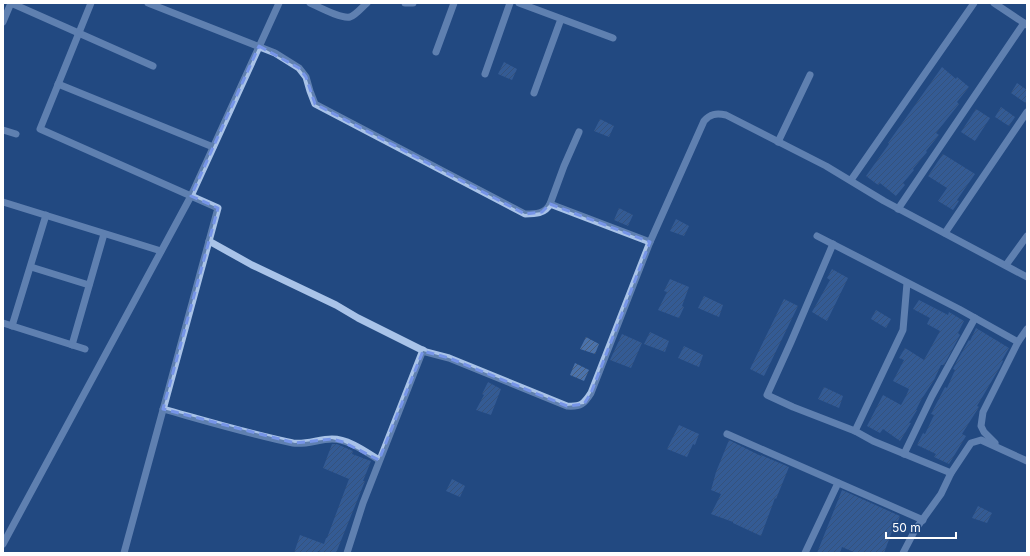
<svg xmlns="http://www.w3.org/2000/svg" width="1030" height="556" font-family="Inter,sans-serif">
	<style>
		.building { fill: url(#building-hatch) }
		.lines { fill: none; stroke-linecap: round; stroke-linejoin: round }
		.minor { stroke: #a9c3e8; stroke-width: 7 }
		.marked { fill: none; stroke: #7795e8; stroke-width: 3; stroke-dasharray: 8 5; stroke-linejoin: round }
	</style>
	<defs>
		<pattern id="building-hatch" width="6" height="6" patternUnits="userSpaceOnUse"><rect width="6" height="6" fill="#4b72aa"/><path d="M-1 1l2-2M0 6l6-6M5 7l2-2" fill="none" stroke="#4c5d76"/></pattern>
	</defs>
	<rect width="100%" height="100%" fill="#224981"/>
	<g class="building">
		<path d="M504,62L517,69L512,80L498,74Z"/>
		<path d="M942,67L956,79L957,77L969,87L957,102L959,104L936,133L939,135L926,151L927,152L913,169L914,170L903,183L905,185L896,196L880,183L878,185L866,176L889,144L888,143Z"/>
		<path d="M1017,83L1027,90V104L1011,93Z"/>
		<path d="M1001,107L1015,117L1009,126L995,117Z"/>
		<path d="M976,109L990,118L975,141L961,132Z"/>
		<path d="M600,119L614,126L609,137L594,131Z"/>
		<path d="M943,154L975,174L957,200L959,201L953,210L938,201L947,188L928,176Z"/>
		<path d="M619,208L633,215L628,226L614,220Z"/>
		<path d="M676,219L689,226L684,236L670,231Z"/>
		<path d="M832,269L848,278L827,321L812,312L830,280L827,278Z"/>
		<path d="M670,279L689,287L682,306L684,307L679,318L658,310L667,292L664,291Z"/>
		<path d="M704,296L723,305L719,317L698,308Z"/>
		<path d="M784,299L798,306L764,376L750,369Z"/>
		<path d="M919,300L948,315L949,312L964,321L958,333L960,335L944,365H941L934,380L921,400L916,410H917L909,423H911L900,441L883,429L880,433L867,426L883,395L901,405L906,396L909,389L893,381L904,360L899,358L905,348L924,360L940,331L927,324L930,318L913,309Z"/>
		<path d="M876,310L891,319L886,328L871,319Z"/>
		<path d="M976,328L1009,348L1002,360L1003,361L1000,367L977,406L979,407L962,434L966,436L949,464L934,457L936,454L917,445L923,433L925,434L934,415L931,414L945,387L947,388L955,370L953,369L957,361L969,340L970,341Z"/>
		<path d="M650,332L669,341L665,352L644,344Z"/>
		<path d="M622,334L642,343L631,368L610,360Z"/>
		<path d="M586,337L599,344L595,354L580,349Z"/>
		<path d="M684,346L703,355L699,367L678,358Z"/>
		<path d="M575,363L589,370L584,381L570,375Z"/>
		<path d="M488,382L501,389L491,415L476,410L484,395L482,394Z"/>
		<path d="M824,387L843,396L839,408L818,399Z"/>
		<path d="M679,425L699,434L695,445L693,444L687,457L667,449Z"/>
		<path d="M729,440L761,456V455L789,467L776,499L775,498L761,536L733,523V522L711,514L721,494L711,490L716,472Z"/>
		<path d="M332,444H337L353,451L352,454L371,461L363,481H365L336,553H324L318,551L317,553H294L300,535L324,544L326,538H327L349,479L323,468Z"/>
		<path d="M452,479L465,486L460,497L446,491Z"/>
		<path d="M842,490L900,516L896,527L894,526L884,553H856L842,547L840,553H817Z"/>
		<path d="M978,506L992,513L987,523L972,518Z"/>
	</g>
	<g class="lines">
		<g class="minor">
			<path d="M91,3L40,129L218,208L124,553"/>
			<path d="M148,3L275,53L299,68L306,77L310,91L315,104L525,214C535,214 545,214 550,204L650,242"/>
			<path d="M310,3C319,7 341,19 350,17C356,15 362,7 367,3"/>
			<path d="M405,3H413"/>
			<path d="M519,3L613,38"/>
			<path d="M994,3L1027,25"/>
			<path d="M3,22L11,3L153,66"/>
			<path d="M436,52L454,3"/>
			<path d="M485,74L510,3"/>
			<path d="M58,84L213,147"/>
			<path d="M534,93L561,19"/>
			<path d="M3,130L16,134"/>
			<path d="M778,142L810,75"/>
			<path d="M851,180L974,3"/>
			<path d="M3,202L161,251"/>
			<path d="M550,204L564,166L579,132"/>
			<path d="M898,209L1024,23"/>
			<path d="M945,233L1027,112"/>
			<path d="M817,236L959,309L1018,342"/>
			<path d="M209,241L252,265L336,305L358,318L426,352L449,358L567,406C581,407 584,404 591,393L650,242L704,121C710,114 716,113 726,115L826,166L884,201L1027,277"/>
			<path d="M833,244L791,342L767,395L793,407L855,431L873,441L951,473"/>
			<path d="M1006,265L1027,236"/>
			<path d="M31,267L89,285"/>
			<path d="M3,323L85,349"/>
			<path d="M12,326L46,215"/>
			<path d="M72,345L104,234"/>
			<path d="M163,409C206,421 249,434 293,443C306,445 319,439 332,439C349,439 366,452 379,460"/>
			<path d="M855,431L903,330L907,283"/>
			<path d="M727,434L923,520"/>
			<path d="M995,443L984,432L981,426L983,412L1018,342L1027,329"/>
			<path d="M904,454L932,396L975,318"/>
			<path d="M3,544L191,196L279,3"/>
			<path d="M347,553L363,503L423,350"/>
			<path d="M805,553L838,483"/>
			<path d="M903,553L915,530L941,494L951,473L971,443L981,440L1027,461"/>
		</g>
	</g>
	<path d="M0 0H1030V556H0ZM259,46L299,68L306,77L315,104L525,214L542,212L550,204L650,242L591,393L584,404L567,406L449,358L423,351L379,460L343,442L332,439L295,443L163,409L218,208L191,196Z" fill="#224981" fill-opacity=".55" fill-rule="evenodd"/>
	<path class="marked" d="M259,46L299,68L306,77L315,104L525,214L542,212L550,204L650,242L591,393L584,404L567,406L449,358L423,351L379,460L343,442L332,439L295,443L163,409L218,208L191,196Z"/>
	<rect width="1030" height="556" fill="none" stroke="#ffffff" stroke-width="8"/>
	<path d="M886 532v6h70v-6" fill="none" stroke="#ffffff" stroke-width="2"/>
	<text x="892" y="532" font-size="12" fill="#ffffff" stroke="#224981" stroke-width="3" paint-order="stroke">50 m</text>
</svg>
